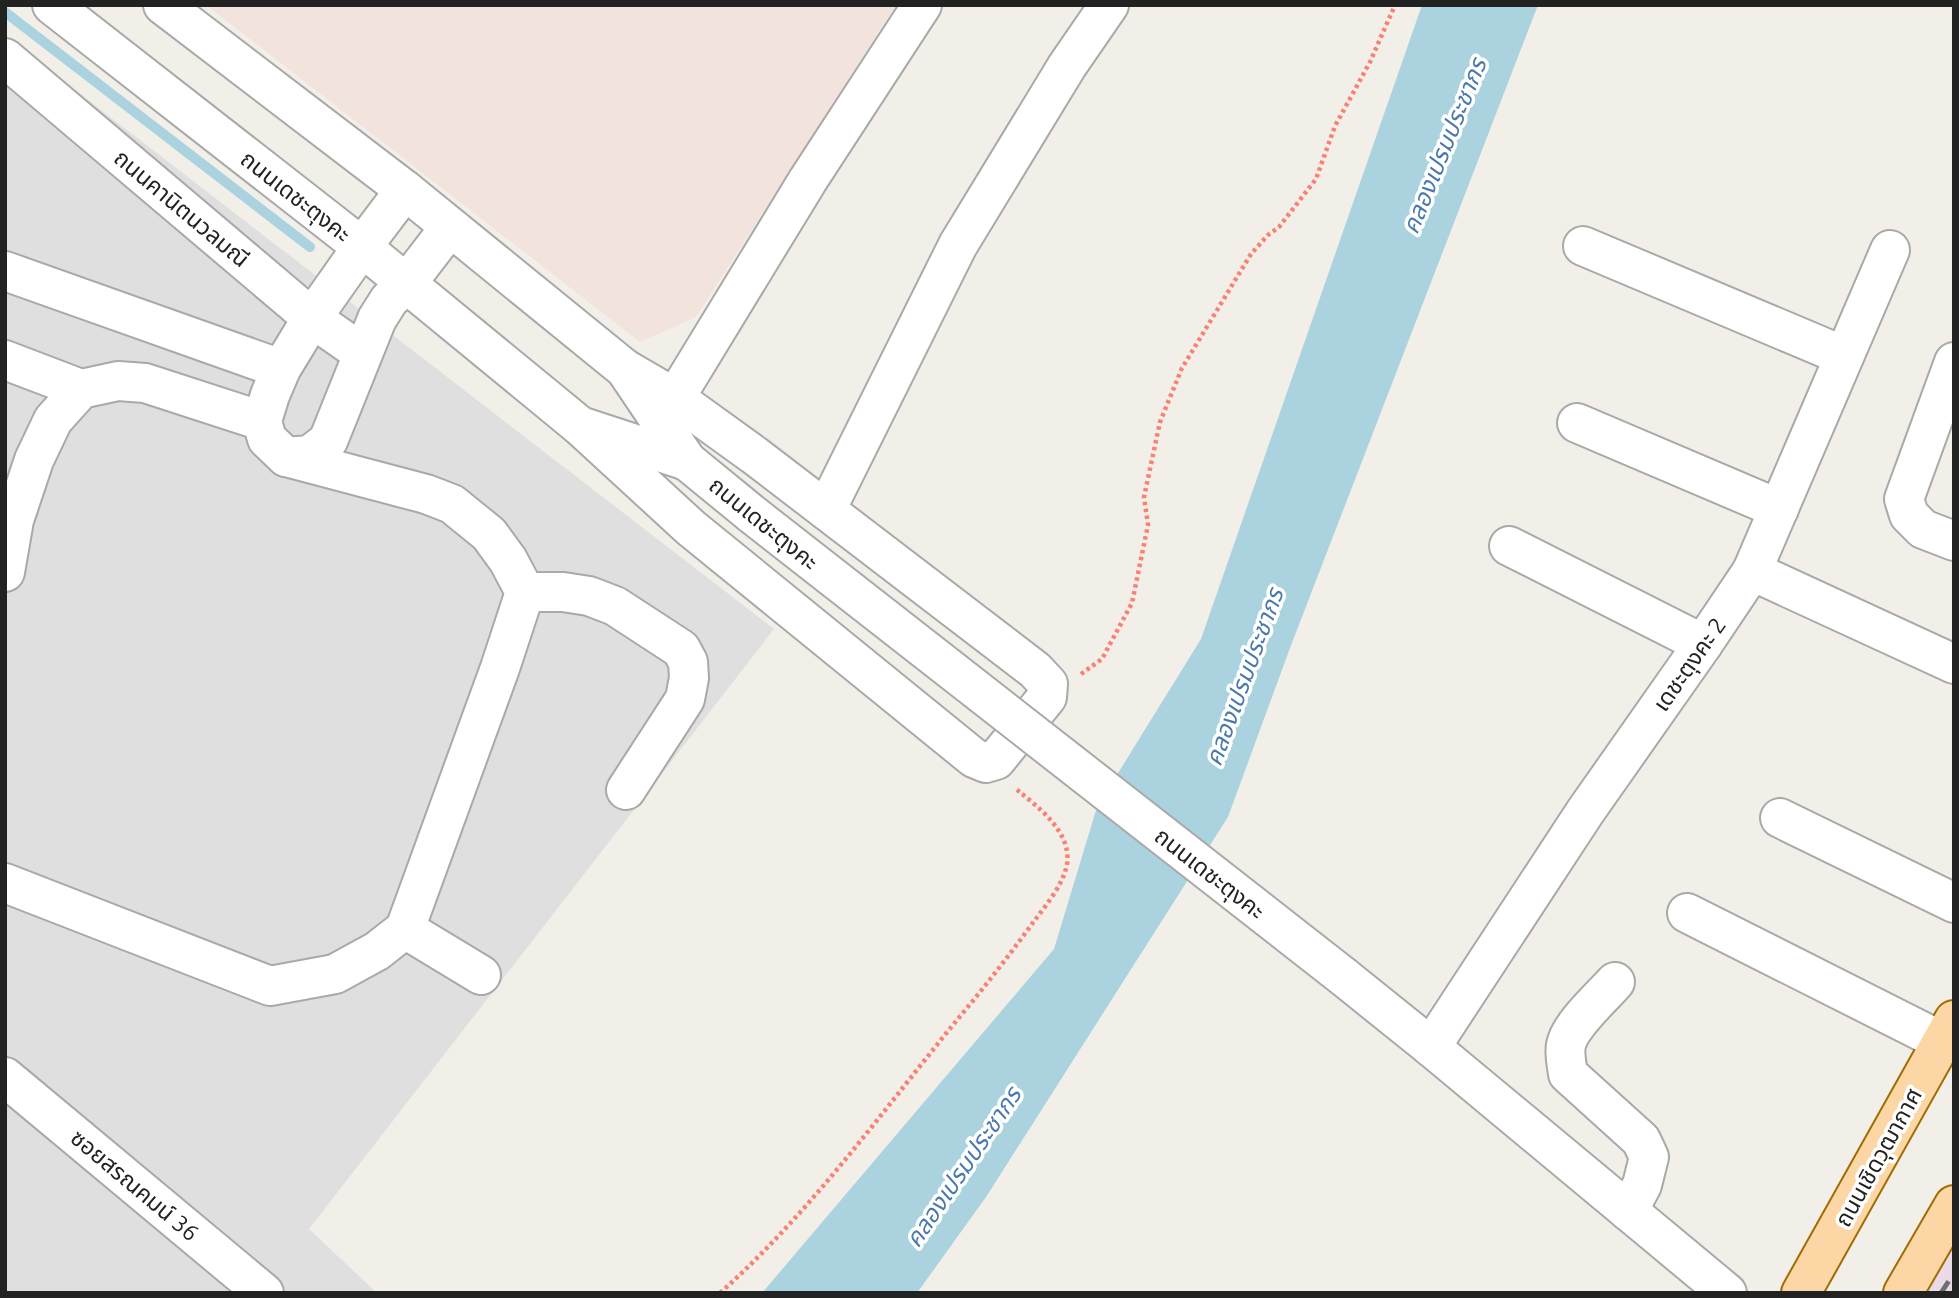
<svg xmlns="http://www.w3.org/2000/svg" width="1959" height="1298" font-family="Ubuntu,'Noto Sans Thai',sans-serif">
	<style>
		.residential { fill: #e0dfdf }
		.industrial { fill: #ebdbe8 }
		.military { fill: #f3e3dd }
		.water { fill: #aad3df }
		.lines { fill: none; stroke-linecap: round; stroke-linejoin: round }
		.stream { stroke: #aad3df; stroke-width: 10 }
		.minor-casing { stroke: #a9a9a9; stroke-width: 42 }
		.major-casing { stroke: #a06b00; stroke-width: 42 }
		.path { stroke: #fa8072; stroke-width: 4.5; stroke-dasharray: 3.5 3.5; stroke-linecap: butt }
		.minor { stroke: #fff; stroke-width: 38 }
		.major { stroke: #fcd6a4; stroke-width: 38 }
		.rail { stroke: #707070; stroke-width: 5; stroke-dasharray: 14 14; stroke-linecap: butt }
		.minor-bridge-casing { stroke: #a9a9a9; stroke-width: 42; stroke-linecap: butt }
		.minor-bridge { stroke: #fff; stroke-width: 38 }
		.labels { text-anchor: middle; dominant-baseline: central; stroke-width: 7; stroke-linejoin: round; paint-order: stroke }
		.street-label { font-size: 23px; fill: #222; stroke: #fff }
		.water-label { font-size: 24px; font-style: italic; fill: #4a7aab; stroke: #fff }
	</style>
	<rect width="100%" height="100%" fill="#f2efe9"/>
	<path class="residential" d="M5,36L774,629L309,1229L377,1293H5Z"/>
	<path class="industrial" d="M1954,1193V1293H1887Z"/>
	<path class="military" d="M206,5H896L696,317L640,342Z"/>
	<path class="water" d="M1422,5H1538L1290,648L1228,817L986,1197L917,1293H762L1054,949L1097,807L1201,639Z"/>
	<g class="lines">
		<path class="stream" d="M5,12L310,247"/>
		<g class="minor-casing">
			<g id="minor">
				<path d="M52,5L362,247L580,426L687,461"/>
				<path d="M163,5L405,190L625,369L687,461L753,515"/>
				<path d="M5,58L312,318L362,353"/>
				<path d="M405,190L362,247L312,318L281,369L270,395L262,421L267,439L286,457L310,455L328,441L377,319L389,300L407,283L450,227"/>
				<path d="M1583,246L1844,356"/>
				<path d="M5,271L281,369"/>
				<path d="M5,360L81,389"/>
				<path d="M1954,362L1904,499L1909,515L1923,529L1954,541"/>
				<path d="M675,398L808,180L922,5"/>
				<path d="M1577,423L1779,509"/>
				<path d="M580,426L691,528L974,758L986,763L996,760L1047,697L1048,684L1035,670L754,455L675,398L625,369"/>
				<path d="M826,510L958,245L1067,66L1109,5"/>
				<path d="M1509,546L1703,644"/>
				<path d="M1752,571L1954,664"/>
				<path d="M5,572L14,520L34,460L53,420L81,389L118,381L145,383L262,421"/>
				<path d="M525,592H563L589,596L615,606L681,649L688,662L689,678L685,699L626,790"/>
				<path d="M1780,818L1954,903"/>
				<path d="M5,883L270,986L335,974L377,951L405,929L500,668L525,592L508,560L489,534L452,504L426,494L286,457"/>
				<path d="M1687,913L1943,1042"/>
				<path d="M405,929L481,975"/>
				<path d="M1344,977L1431,1047L1727,1293"/>
				<path d="M1615,982C1601,998 1570,1025 1566,1045C1564,1055 1567,1065 1568,1074L1641,1140L1649,1157L1642,1185L1628,1211"/>
				<path d="M1431,1047L1585,812L1703,644L1752,571L1890,250"/>
				<path d="M5,1077L264,1293"/>
			</g>
		</g>
		<g class="major-casing">
			<g id="major">
				<path d="M1801,1293L1954,1020"/>
				<path d="M1903,1293L1954,1205"/>
			</g>
		</g>
		<g class="path">
			<path d="M1081,674L1102,659L1132,603L1148,525L1144,497L1160,422L1182,368L1251,254L1268,235L1279,227L1316,179L1335,126L1370,62L1395,5"/>
			<path d="M720,1293C810,1213 881,1113 957,1020C983,989 1008,957 1032,924C1045,906 1063,886 1067,864C1072,832 1038,807 1016,789"/>
		</g>
		<use href="#minor" class="minor"/>
		<use href="#major" class="major"/>
		<path class="rail" d="M1941,1293L1954,1273"/>
		<g class="minor-bridge-casing">
			<path id="minor-bridge" d="M753,515L1344,977"/>
		</g>
		<use href="#minor-bridge" class="minor-bridge"/>
	</g>
	<g class="labels">
		<g class="street-label">
			<text transform="translate(296 196) rotate(38)">ถนนเดชะตุงคะ</text>
			<text transform="translate(182 208) rotate(40)">ถนนคานิตนวลมณี</text>
			<text transform="translate(764 523) rotate(39)">ถนนเดชะตุงคะ</text>
			<text transform="translate(1689 664) rotate(-55)">เดชะตุงคะ 2</text>
			<text transform="translate(1210 873) rotate(38)">ถนนเดชะตุงคะ</text>
			<text transform="translate(1878 1157) rotate(-61)">ถนนเชิดวุฒากาศ</text>
			<text transform="translate(135 1185) rotate(40)">ซอยสรณคมน์ 36</text>
		</g>
		<g class="water-label">
			<text transform="translate(1444 146) rotate(-68)">คลองเปรมประชากร</text>
			<text transform="translate(1244 677) rotate(-70)">คลองเปรมประชากร</text>
			<text transform="translate(963 1167) rotate(-56)">คลองเปรมประชากร</text>
		</g>
	</g>
	<rect width="1959" height="1298" fill="none" stroke="#222222" stroke-width="14"/>
</svg>
